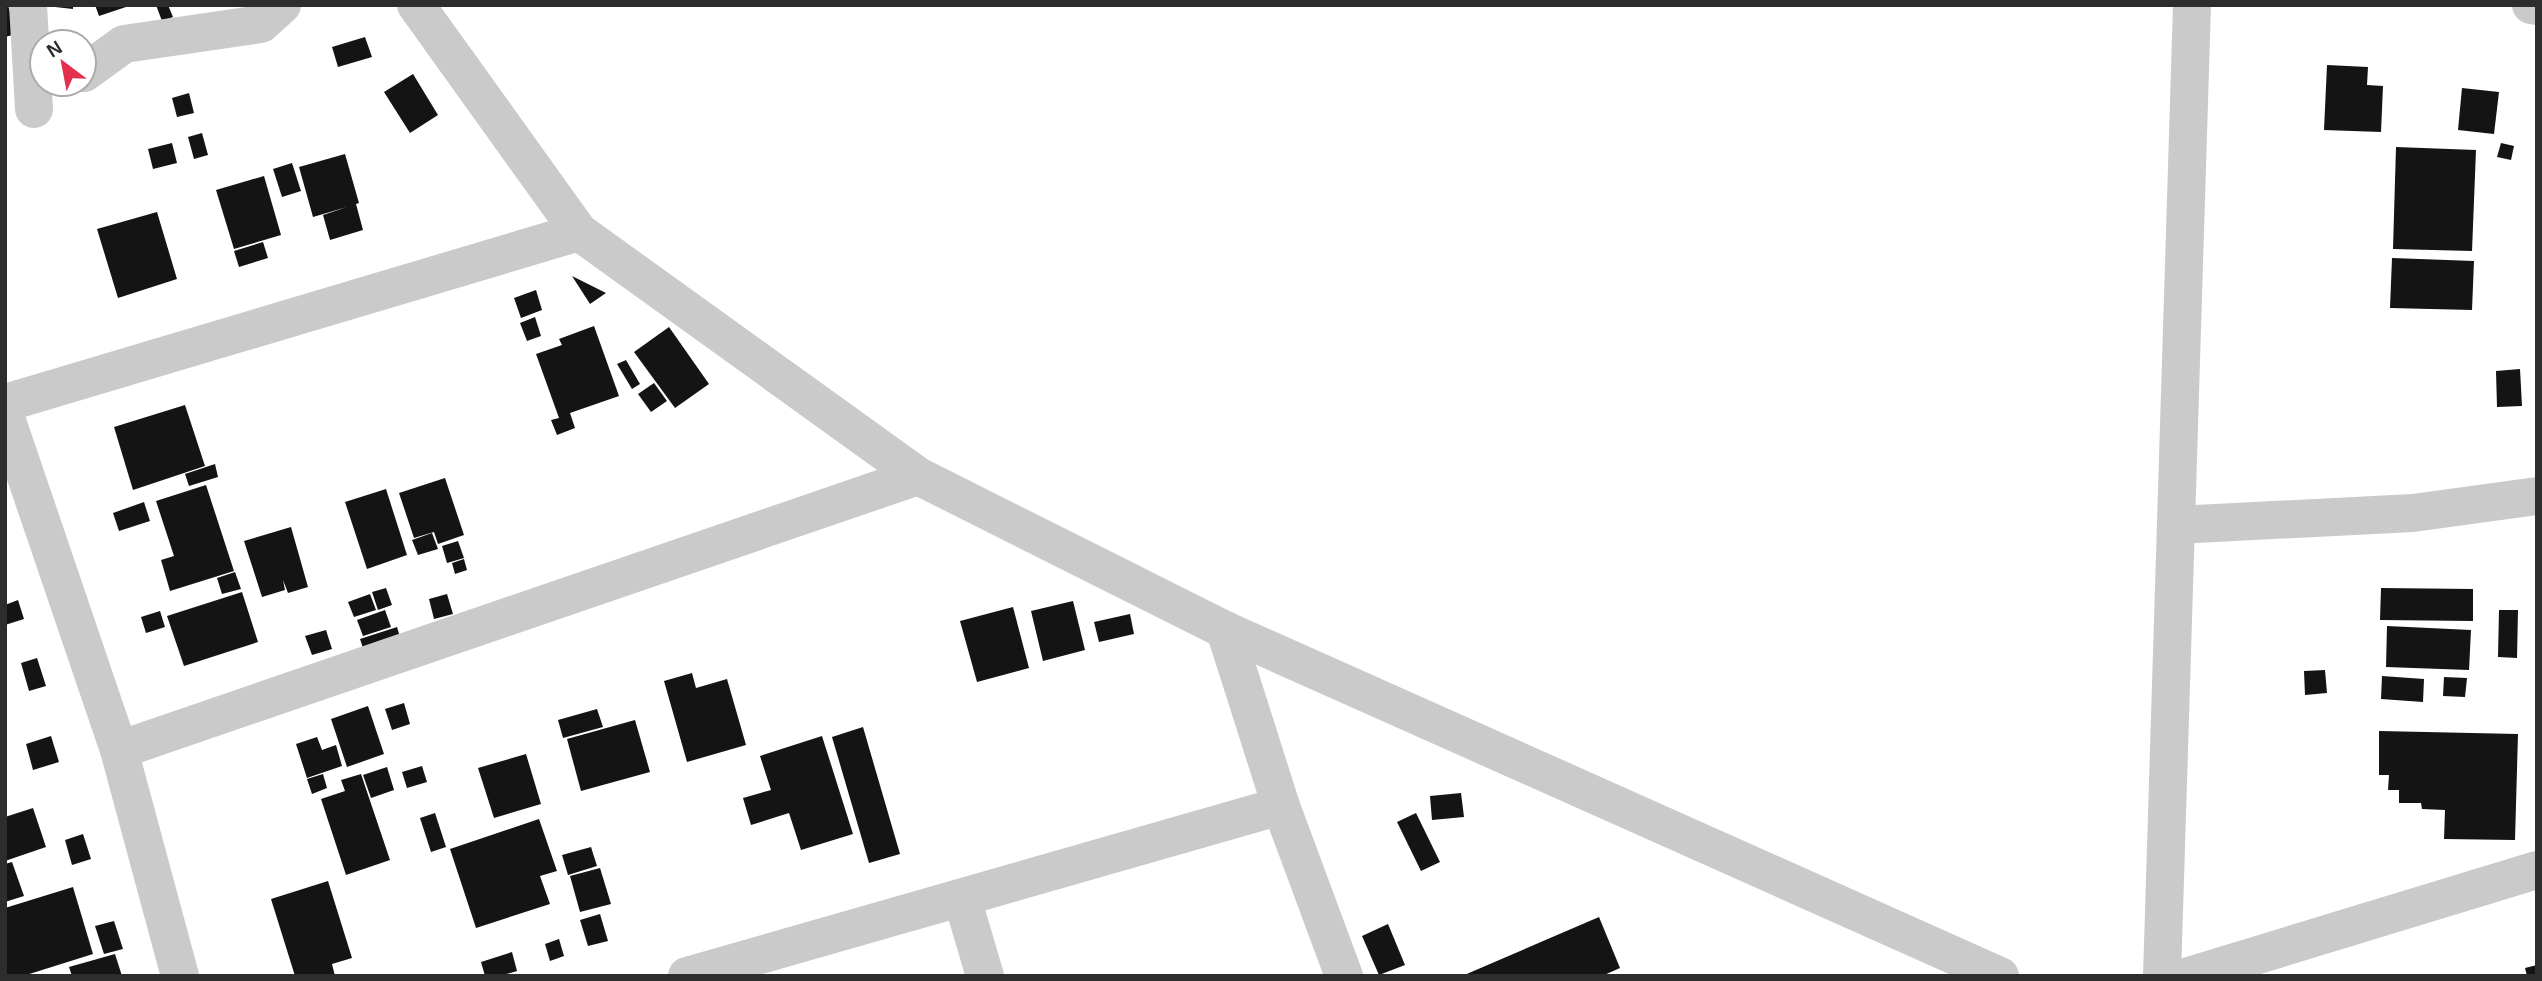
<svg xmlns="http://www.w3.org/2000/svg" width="2542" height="981" font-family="Helvetica,sans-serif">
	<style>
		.building { fill: #141414 }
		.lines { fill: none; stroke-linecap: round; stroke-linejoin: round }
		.minor { stroke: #cacaca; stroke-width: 38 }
	</style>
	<rect width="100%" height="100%" fill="#fff"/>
	<g class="building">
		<path d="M5,5H8L16,34L5,37Z"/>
		<path d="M55,5H73V9L55,7Z"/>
		<path d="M95,5H129V6L99,16Z"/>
		<path d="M156,5H168L173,17L162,21Z"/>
		<path d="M47,35H67L68,42H48Z"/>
		<path d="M365,37L372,57L338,67L332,47Z"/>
		<path d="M2327,65L2368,67L2367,85L2383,86L2381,132L2324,130Z"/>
		<path d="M413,74L438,115L410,133L384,92Z"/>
		<path d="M2462,88L2499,92L2494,134L2458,130Z"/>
		<path d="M189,93L194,113L177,117L172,98Z"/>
		<path d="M202,133L208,155L194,159L188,137Z"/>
		<path d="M172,143L177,163L153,169L148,149Z"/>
		<path d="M2501,143L2514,146L2511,160L2497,157Z"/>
		<path d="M2396,147L2476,150L2472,251L2393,249Z"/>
		<path d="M345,154L359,203L356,204L363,230L330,240L323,215L347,207L313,217L299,167Z"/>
		<path d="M292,163L301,191L282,197L273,169Z"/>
		<path d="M264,176L281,235L234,249L216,190Z"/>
		<path d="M157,212L177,279L118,298L97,229Z"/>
		<path d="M263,242L268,258L239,267L234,251Z"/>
		<path d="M2392,258L2474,261L2472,310L2390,308Z"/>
		<path d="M572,276L606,293L590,304Z"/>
		<path d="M536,290L542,310L521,318L514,298Z"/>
		<path d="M535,317L541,336L527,341L520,323Z"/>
		<path d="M594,326L619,396L570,413L575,428L557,435L551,420L559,418L536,354L562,345L559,339Z"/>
		<path d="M669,327L709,384L675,408L634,352Z"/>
		<path d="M626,360L640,384L632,389L617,364Z"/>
		<path d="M2520,369L2522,406L2497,407L2496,371Z"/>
		<path d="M654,383L667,401L651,412L638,394Z"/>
		<path d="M185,405L205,466L133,490L114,427Z"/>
		<path d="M215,464L218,477L189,486L185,474Z"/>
		<path d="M445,478L464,535L438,544L434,532L414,538L399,493Z"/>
		<path d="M206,485L234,571L170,591L161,560L174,556L156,501Z"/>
		<path d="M386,489L407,555L367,569L345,502Z"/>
		<path d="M144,502L150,521L119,531L113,513Z"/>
		<path d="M291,527L308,587L288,593L283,580L285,590L262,597L244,541Z"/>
		<path d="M432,533L438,549L418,555L412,540Z"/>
		<path d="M458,541L464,558L447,563L442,546Z"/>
		<path d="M464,559L467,570L455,574L452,563Z"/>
		<path d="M235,572L241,589L222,594L217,578Z"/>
		<path d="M386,588L392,605L378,610L372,592Z"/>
		<path d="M2381,588L2473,589V621L2380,620Z"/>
		<path d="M242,592L258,642L184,666L167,616Z"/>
		<path d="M370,594L376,610L354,617L348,602Z"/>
		<path d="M447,594L453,614L434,619L429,599Z"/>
		<path d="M18,600L24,619L5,625V605Z"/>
		<path d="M1073,601L1085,650L1043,661L1031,611Z"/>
		<path d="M1013,607L1029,668L977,682L960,621Z"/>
		<path d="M385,610L391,627L363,636L357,620Z"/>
		<path d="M2499,610H2518L2517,658L2498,657Z"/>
		<path d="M160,611L165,627L146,633L141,617Z"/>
		<path d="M1130,614L1134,634L1099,642L1094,622Z"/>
		<path d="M2387,626L2471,630L2469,670L2386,667Z"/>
		<path d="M397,627L402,644L366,657L360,639Z"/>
		<path d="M326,630L332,649L312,655L305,636Z"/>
		<path d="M37,658L46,686L29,691L21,663Z"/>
		<path d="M2325,670L2327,693L2305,695L2304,671Z"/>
		<path d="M692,673L696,688L727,679L746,745L687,762L664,681Z"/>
		<path d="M2382,676L2424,679L2423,702L2381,699Z"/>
		<path d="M2444,677L2467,678L2465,697L2443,696Z"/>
		<path d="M404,703L410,724L392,730L385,709Z"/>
		<path d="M368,706L384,754L347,767L331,719Z"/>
		<path d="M597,709L603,727L563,738L558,720Z"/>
		<path d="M635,720L650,772L581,791L567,739Z"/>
		<path d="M863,727L900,854L869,863L832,737Z"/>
		<path d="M2379,731L2518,734L2515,840L2444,839L2445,810L2422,809L2421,803H2399V790H2388L2389,775H2379Z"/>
		<path d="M51,736L59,762L33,770L26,744Z"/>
		<path d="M822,736L853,834L801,850L789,813L751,825L743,798L771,790L760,756Z"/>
		<path d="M317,737L322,750L336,745L342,766L307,778L296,744Z"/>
		<path d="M526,754L541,804L494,818L478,768Z"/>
		<path d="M422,766L427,782L407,788L402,772Z"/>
		<path d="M387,767L394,790L371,798L363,775Z"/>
		<path d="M323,774L327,788L312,794L307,779Z"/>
		<path d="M361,774L390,860L346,875L321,799L345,791L341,780Z"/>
		<path d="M1461,793L1464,817L1432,820L1430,796Z"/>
		<path d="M33,808L46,847L5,861V817Z"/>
		<path d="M435,813L446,847L431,852L420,818Z"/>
		<path d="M1416,813L1440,862L1421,871L1397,822Z"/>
		<path d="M539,819L557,871L540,876L550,904L476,928L450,849Z"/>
		<path d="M83,834L91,859L72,865L65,840Z"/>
		<path d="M591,847L597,866L568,875L562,855Z"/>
		<path d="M12,862L24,896L5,902V864Z"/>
		<path d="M600,868L611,904L580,912L570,876Z"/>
		<path d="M328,881L352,958L332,964L335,976H295L271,899Z"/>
		<path d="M73,887L93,954L23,976H5V908Z"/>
		<path d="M600,914L608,941L588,946L580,920Z"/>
		<path d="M1599,917L1620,968L1602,976H1462Z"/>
		<path d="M114,921L123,949L104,954L95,926Z"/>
		<path d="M1388,924L1405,965L1379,975L1362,936Z"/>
		<path d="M559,939L564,956L550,961L545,944Z"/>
		<path d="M512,952L517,971L500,976H485L481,962Z"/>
		<path d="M115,954L122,976H72L69,967Z"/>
		<path d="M2537,965V976H2527L2525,968Z"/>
	</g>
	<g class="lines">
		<g class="minor">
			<path d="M28,5L34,109"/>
			<path d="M416,5L579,232L918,476L1225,630L2000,976"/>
			<path d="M2531,5L2537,6"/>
			<path d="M84,73L124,44L261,24L282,5"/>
			<path d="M5,403L579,232"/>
			<path d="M5,415L119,750L180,976"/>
			<path d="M2176,525L2413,513L2537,496"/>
			<path d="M1225,630L1281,806L1344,976"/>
			<path d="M119,750L918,476"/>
			<path d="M962,898L985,976"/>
			<path d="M687,976L1281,806"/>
			<path d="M2162,976L2192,5"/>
			<path d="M2189,976L2537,870"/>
		</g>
	</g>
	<rect width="2542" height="981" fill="none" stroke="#2d2d2d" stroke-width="14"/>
	<g transform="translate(63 63) rotate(328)"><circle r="33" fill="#ffffff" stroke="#ababab" stroke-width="2"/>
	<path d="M0-5L12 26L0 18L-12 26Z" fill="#e3304f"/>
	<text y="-10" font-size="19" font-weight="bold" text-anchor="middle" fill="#2d2d2d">N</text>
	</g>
</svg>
